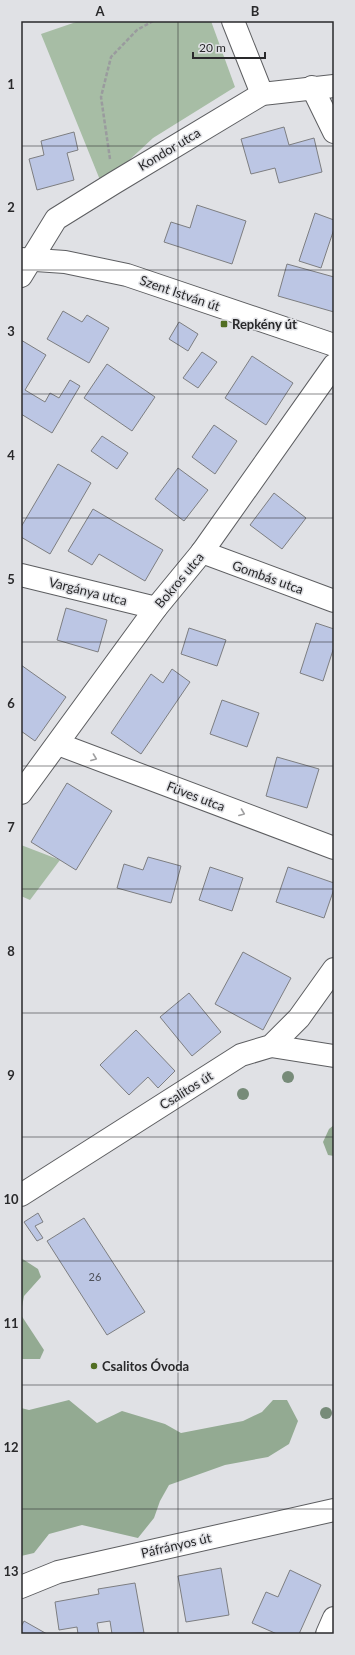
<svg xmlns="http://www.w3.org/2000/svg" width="355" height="1655" font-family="Lato,sans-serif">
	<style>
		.green { fill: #a7bda5 }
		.forest { fill: #93aa92 }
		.building { fill: #bcc6e4; stroke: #7d7e81 }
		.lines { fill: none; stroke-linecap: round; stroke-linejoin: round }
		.minor-casing { stroke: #5d5e61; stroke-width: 24 }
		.tertiary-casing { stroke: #5d5e61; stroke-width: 24 }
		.path { stroke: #9a9b9e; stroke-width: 2.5; stroke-dasharray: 4 2; stroke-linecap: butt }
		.minor { stroke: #fff; stroke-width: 22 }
		.tertiary { stroke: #fff; stroke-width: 22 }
		.tree { fill: #778b79 }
		.oneway { stroke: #9f9fa0 }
		.grid { fill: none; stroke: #29292b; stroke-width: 1; stroke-opacity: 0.55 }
		.poi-dot { fill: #516e22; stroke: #e0e1e5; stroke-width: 1.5 }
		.labels { text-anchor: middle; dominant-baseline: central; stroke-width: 3; stroke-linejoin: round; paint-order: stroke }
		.number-label { font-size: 11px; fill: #4e5059 }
		.street-label { font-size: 13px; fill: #29292b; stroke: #e0e1e5 }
		.poi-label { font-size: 13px; font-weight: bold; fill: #29292b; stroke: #e0e1e5; text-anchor: start }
		.neatline { fill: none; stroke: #29292b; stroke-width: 1.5 }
		.grid-label { font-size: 13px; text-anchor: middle; font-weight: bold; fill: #29292b }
	</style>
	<rect width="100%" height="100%" fill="#e0e1e5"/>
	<g class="green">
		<path d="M79,21H211L235,87L153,138L125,164L100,180L41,34Z"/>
		<path d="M21,845L60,860L30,900L21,896Z"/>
	</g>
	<g class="forest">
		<path d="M334,1125V1156L328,1155L323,1142L329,1129Z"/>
		<path d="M21,1258L38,1269L41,1277L24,1296L21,1312Z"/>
		<path d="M21,1315L44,1350L40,1359H21Z"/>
		<path d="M69,1400L97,1423L122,1411L165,1424L181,1433L243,1421L262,1412L273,1400H287L298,1421L289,1444L268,1457L225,1465L169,1485L160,1501L154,1518L138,1538L82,1525L49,1534L34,1553L21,1556V1408L29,1410Z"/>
	</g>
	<g class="building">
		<path d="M284,127L289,145L314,138L322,172L279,183L275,168L251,174L241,139Z"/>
		<path d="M74,132L78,150L67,153L74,180L37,190L29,159L44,155L41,141Z"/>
		<path d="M197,205L246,221L232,264L164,242L171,222L190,228Z"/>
		<path d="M315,213L334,220V229L321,268L299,261Z"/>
		<path d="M287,264L334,277V312L278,296Z"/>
		<path d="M63,311L82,322L87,315L109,328L89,363L47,339Z"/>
		<path d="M179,322L198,334L188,351L169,339Z"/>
		<path d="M21,340L46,355L25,390L45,402L50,393L59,398L70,380L80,386L52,433L21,414Z"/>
		<path d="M202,352L217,362L198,388L183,378Z"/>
		<path d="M252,356L293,383L266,425L225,398Z"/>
		<path d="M107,364L155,397L132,431L84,398Z"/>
		<path d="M214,425L237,441L215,474L192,457Z"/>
		<path d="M102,436L128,453L117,469L91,451Z"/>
		<path d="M58,464L91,483L50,554L21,537V527Z"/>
		<path d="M178,468L208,490L184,521L155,499Z"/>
		<path d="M274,493L306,518L282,549L250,525Z"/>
		<path d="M93,509L163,550L145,581L99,554L92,565L68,551Z"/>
		<path d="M66,608L107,620L98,652L57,640Z"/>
		<path d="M316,623L334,629V647L323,681L300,673Z"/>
		<path d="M189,628L226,640L217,666L181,654Z"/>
		<path d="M21,665L66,697L35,741L21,731Z"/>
		<path d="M172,669L190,682L141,754L111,733L151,674L163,683Z"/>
		<path d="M222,700L259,713L247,747L210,734Z"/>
		<path d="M277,757L319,769L307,808L266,796Z"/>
		<path d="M67,783L112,811L76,870L31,842Z"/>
		<path d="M148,857L181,866L171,903L117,888L124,864L143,870Z"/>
		<path d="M210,867L243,878L232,911L199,900Z"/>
		<path d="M288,867L334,883V889L324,918L276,902Z"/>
		<path d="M243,952L291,978L263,1030L215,1004Z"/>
		<path d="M189,993L221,1032L192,1056L160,1017Z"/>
		<path d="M136,1030L175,1071L158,1088L148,1077L129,1095L100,1065Z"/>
		<path d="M38,1213L43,1222L35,1226L43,1238L37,1241L24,1222Z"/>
		<path d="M84,1218L145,1312L107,1335L47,1241Z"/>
		<path d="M221,1568L229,1615L186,1622L178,1576Z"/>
		<path d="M290,1570L321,1585L299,1634H277L252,1623L266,1592L278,1597Z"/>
		<path d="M135,1583L144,1633L112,1634L110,1621L97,1623L99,1634H78L77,1627L59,1630L55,1602L99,1594L98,1589Z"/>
		<path d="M24,1621L47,1634H21V1627Z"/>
	</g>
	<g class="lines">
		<g class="minor-casing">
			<g id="minor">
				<path d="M233,21L262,94"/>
				<path d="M312,87L334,132"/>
				<path d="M21,276L56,219L114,183L262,94L334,86"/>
				<path d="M202,552L334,601"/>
				<path d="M21,575L156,608"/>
				<path d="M58,744L334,848"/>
				<path d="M21,793L156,608L202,552L334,365"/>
				<path d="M271,1046L334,1056"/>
				<path d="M21,1195L241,1055L271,1046L299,1018L334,969"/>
				<path d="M21,1587L58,1572L334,1510"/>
				<path d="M327,1634L334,1618"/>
			</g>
		</g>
		<g class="tertiary-casing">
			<path id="tertiary" d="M21,259L65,262L127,275L334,345"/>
		</g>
		<path class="path" d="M110,159L101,97L111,57L137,30L153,21"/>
		<use href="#minor" class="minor"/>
		<use href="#tertiary" class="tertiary"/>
	</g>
	<g class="tree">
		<circle cx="288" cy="1077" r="6"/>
		<circle cx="243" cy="1094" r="6"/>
		<circle cx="326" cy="1413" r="6"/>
	</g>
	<defs><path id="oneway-chevron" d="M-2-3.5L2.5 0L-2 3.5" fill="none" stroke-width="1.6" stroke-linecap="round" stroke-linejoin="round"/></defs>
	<g class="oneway">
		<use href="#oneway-chevron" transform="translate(94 758) rotate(21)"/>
		<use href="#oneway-chevron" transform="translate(242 813) rotate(21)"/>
	</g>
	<path class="grid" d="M178,21V1634M21,146H334M21,270H334M21,394H334M21,518H334M21,642H334M21,766H334M21,889H334M21,1013H334M21,1137H334M21,1261H334M21,1385H334M21,1509H334"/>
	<g class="poi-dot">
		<rect x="220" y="320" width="8" height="8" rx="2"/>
		<circle cx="94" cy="1366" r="4"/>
	</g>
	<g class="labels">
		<g class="number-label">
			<text x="95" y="1276">26</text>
		</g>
		<g class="street-label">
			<text transform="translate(169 149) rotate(-31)">Kondor utca</text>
			<text transform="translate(180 293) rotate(19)">Szent István út</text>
			<text transform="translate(268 577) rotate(20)">Gombás utca</text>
			<text transform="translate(179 580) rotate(-50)">Bokros utca</text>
			<text transform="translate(88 591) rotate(14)">Vargánya utca</text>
			<text transform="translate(196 796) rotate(21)">Füves utca</text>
			<text transform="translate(186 1090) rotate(-32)">Csalitos út</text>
			<text transform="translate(176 1545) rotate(-13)">Páfrányos út</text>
		</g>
		<g class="poi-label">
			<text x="232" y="324">Repkény út</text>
			<text x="102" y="1366">Csalitos Óvoda</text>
		</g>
	</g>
	<rect width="355" height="1655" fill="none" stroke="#e0e1e5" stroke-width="44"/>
	<path d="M193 52v6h72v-6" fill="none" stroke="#29292b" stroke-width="2"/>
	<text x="199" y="52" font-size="12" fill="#29292b" stroke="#e0e1e5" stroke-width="3" paint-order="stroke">20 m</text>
	<rect x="22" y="22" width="311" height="1611" class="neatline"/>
	<g class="grid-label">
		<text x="100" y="16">A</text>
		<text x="255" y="16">B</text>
		<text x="11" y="89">1</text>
		<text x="11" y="212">2</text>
		<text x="11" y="336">3</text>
		<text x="11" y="460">4</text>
		<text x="11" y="584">5</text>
		<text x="11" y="708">6</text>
		<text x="11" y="832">7</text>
		<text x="11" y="956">8</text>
		<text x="11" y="1080">9</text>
		<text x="11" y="1204">10</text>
		<text x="11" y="1328">11</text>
		<text x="11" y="1452">12</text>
		<text x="11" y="1576">13</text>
	</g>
</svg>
